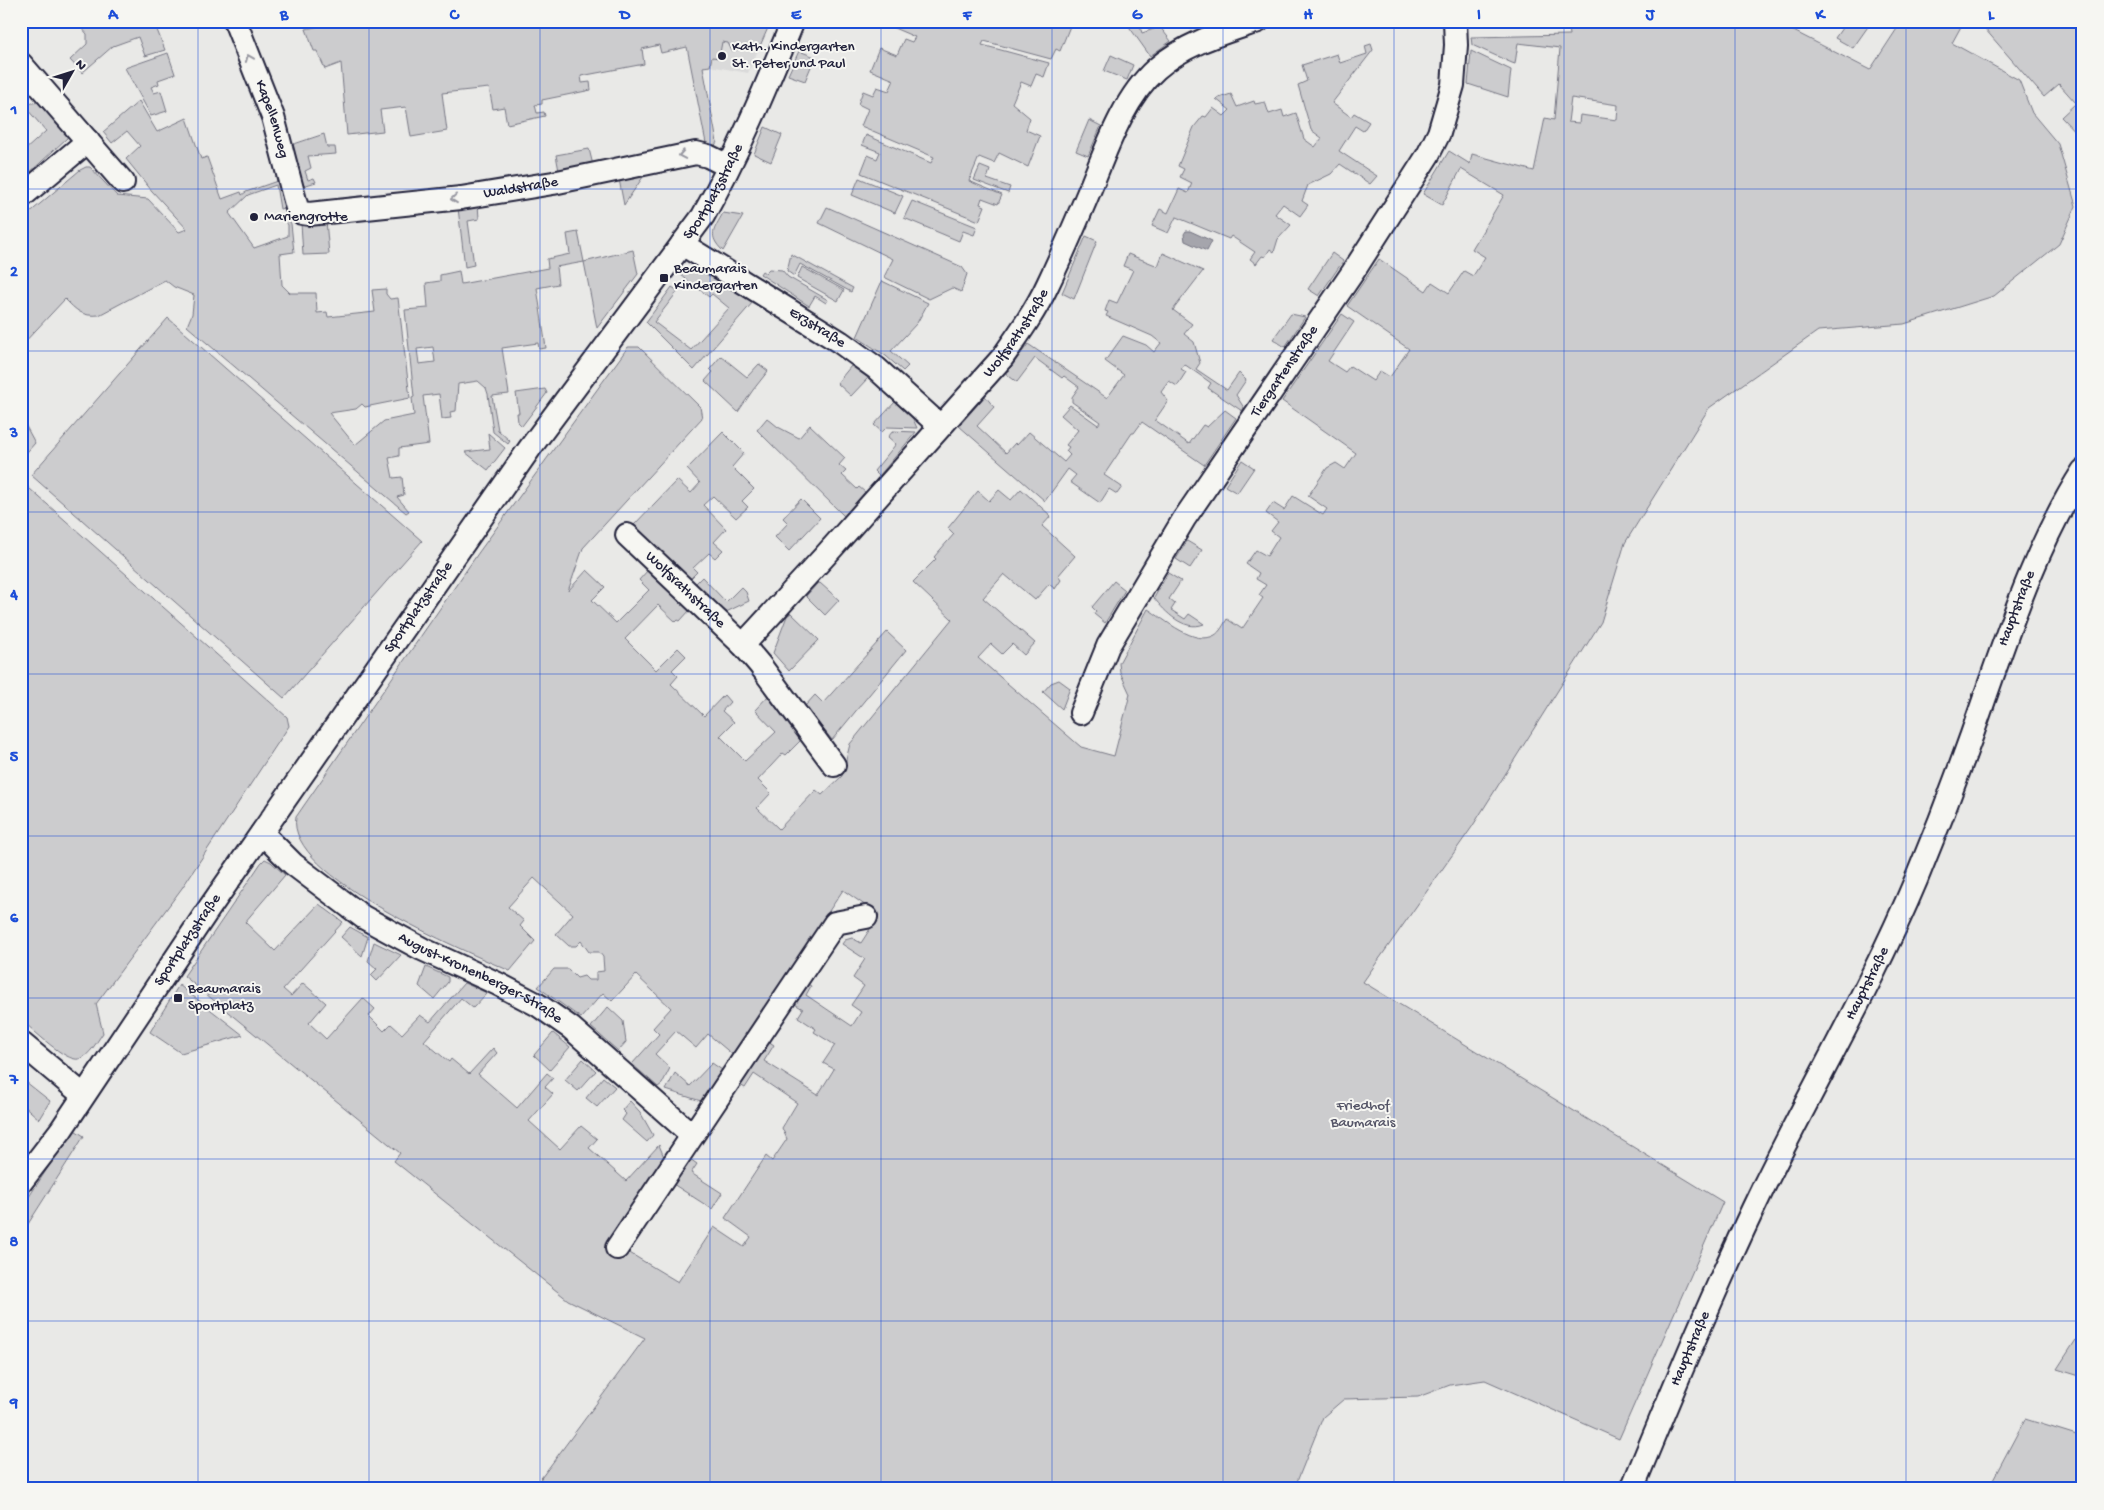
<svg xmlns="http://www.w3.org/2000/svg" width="2104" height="1510" font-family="'Gochi Hand',sans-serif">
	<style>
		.built { fill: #dadada }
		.green { fill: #ccccce; stroke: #777784; fill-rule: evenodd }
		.water { fill: #a5a5ac; stroke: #71717f }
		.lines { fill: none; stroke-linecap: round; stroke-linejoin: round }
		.street-casing { stroke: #22223b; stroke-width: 26 }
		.street { stroke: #f6f6f2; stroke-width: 22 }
		.oneway { stroke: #9797a0 }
		.grid { fill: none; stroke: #1d4ed8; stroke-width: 1; stroke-opacity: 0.55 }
		.poi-dot { fill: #22223b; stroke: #f6f6f2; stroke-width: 2 }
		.labels { text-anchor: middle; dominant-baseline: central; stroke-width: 4; stroke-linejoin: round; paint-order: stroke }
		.poi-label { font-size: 15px; fill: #22223b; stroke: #f6f6f2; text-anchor: start }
		.street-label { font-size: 15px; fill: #22223b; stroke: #f6f6f2 }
		.park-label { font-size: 15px; fill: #555567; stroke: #f6f6f2 }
		.neatline { fill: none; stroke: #1d4ed8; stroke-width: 2 }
		.grid-label { font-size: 16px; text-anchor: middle; font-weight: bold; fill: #1d4ed8 }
	</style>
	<rect width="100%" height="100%" fill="#e9e9e7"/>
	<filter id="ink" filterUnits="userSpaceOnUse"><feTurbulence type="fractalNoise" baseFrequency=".02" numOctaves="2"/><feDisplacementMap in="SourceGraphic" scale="10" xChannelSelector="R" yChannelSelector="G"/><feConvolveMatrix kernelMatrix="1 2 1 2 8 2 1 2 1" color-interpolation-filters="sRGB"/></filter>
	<g filter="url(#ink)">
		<path class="built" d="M682,21H771L748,73L710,66L703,67Z"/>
		<g class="green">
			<path d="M76,21H159L162,28L157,30L165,50L145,56L138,37L113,46L82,73L70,60L87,44V34Z"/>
			<path d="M324,21H431L432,26L449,23V21H771L760,46L756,44L741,46L740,49L732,51L728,43L722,42L719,58L712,57L710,66L703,67L717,142L714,147L706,143L687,47L661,53L659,45L642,49L644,64L581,76L582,83L590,82L591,90L542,100V104L535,105L537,113L544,112L545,116L507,124L504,107L493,109L489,88L442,93L447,131L411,137L406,107L380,110L383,131L347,135L341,63L325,69L317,51H314L306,29L324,25Z"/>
			<path d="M889,21H1072L1060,51L1056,49L1051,59L984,41L982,45L986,46L1049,63L1044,77L1036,74L1031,86L1021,82L1012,103L1030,118L1026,130L1040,136L1028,167L999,153L994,163L979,157L969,181L1002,195L998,204L982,198L980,204L985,206L979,221L861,173L868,155L877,159L880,152L862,145L866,135L931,163L934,157L861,126L868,109L858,104L863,91L873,95L877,87L889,91L894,80L870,70L879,48L897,55L904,39L912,42L915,37L887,25Z"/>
			<path d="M1125,21H1138L1142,33L1160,27L1171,41L1150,56Z"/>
			<path d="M1568,21H1774L1870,70L1902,21H1964L1952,43L2019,80L2032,113L2058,144L2076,206L2059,244L1994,296L1904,324L1818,331L1709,408L1625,543L1601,622L1472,827L1363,982L1723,1202L1619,1439L1485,1380L1450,1385L1418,1397L1344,1399L1323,1417L1294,1489H533L645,1338L568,1300L394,1161L400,1153L184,976L261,863L265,859L271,862L285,875L245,922L275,951L319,904L343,922L283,989L291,996L303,983L326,1003L309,1023L326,1039L363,998L375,1009L369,1016L384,1031L391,1024L402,1034L420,1015L430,1022L464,983L487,993L473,1008L461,998L424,1041L449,1062L451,1059L469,1074L493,1048L497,1053L478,1074L517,1108L547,1073L553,1078L545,1087L553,1094L529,1121L560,1149L581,1126L597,1139L589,1148L626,1181L659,1145L664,1157L607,1242L627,1254L628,1252L678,1282L714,1227L744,1247L751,1237L725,1218L766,1156L772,1161L787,1139L782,1128L797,1103L754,1074L745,1088L740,1085L768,1041L774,1045L764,1061L818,1095L834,1069L823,1063L835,1045L814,1032L816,1029L798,1017L803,1009L793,1003L806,983L811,986L806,995L852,1026L861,1012L851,1005L864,986L853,978L865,959L842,944L845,940L852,938L861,943L879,915L843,890L733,1055L708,1034L696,1048L676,1031L655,1054L670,1068L662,1084L658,1087L632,1064L659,1034L653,1028L671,1008L636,975L612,1001L603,993L581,1018L538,987L554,969H568L577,978L584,976L588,980H596V972L604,971L603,957L599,952H589L581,941L576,946H569L556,934L573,914L534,878L508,907L524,921L520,926L535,941L510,971C465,951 285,876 296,817L479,552L628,347H639L700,407L702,418L583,548L568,591L587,570L605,587L592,600L616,623L649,590L639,580L648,570L690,610L680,621L678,620L676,622L658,605L625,639L656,670L678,648L686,656L672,670L678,676L671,684L704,716L724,695L730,702L722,711L734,722L720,736L745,761L776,732L755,710L769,695L801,740L786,755L783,753L758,780L771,793L757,808L779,829L816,790L822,795L842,776L850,744L952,619L913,582L936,559L934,557L954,534L948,528L978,491L989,501L999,490L1011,500L1021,489L1051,516L1042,526L1075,556L1058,576L1061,580L1055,589L1049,584L1035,600L1004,574L983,598L1035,643L1024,655L1012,644L1002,654L991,644L978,658L1081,747L1114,756L1130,694L1120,672L1119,663L1148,609C1164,619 1195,647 1215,635C1220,632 1224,624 1227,619L1242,629L1263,598L1259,595L1266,585L1256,579L1259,573L1246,564L1256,550L1267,556L1279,537L1271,531L1278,522L1266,513L1273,503L1284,510L1293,496L1323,515L1327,509L1308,496L1327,468L1336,463L1345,469L1356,453L1282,401L1342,314L1354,322L1328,361L1345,372L1350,366L1373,381L1380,371L1390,377L1409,349L1347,306L1379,259L1426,291L1432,282L1449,293L1464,271L1473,276L1485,257L1472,249L1504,195L1461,169L1442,205L1423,194L1449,151L1470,164L1472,154L1534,171L1545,118L1554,120L1560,48L1518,43L1515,64L1512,63L1472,45L1471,37L1570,35ZM1571,98L1618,105L1617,120L1580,115L1579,123L1568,122Z"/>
			<path d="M1847,21H1872L1853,48L1835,38Z"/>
			<path d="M1978,21H2083V140L2061,117L2076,103L2059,84L2044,97Z"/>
			<path d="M1371,44L1373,50L1332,103L1351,117L1354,113L1369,122L1363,131L1355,126L1339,151L1377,176L1370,184L1340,164L1331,174L1308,185L1302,201L1308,205L1300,216L1283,204L1275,214L1291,225L1278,239L1274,252L1270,249L1265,257L1262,256L1256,264L1250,259L1255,252L1231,236L1229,239L1176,217L1168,233L1152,226L1160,209L1168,213L1179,189L1188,193L1192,183L1180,177L1184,169L1178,166L1194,127L1203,116L1206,117L1213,108L1224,116L1230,110L1216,99L1231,94L1237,107L1254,101L1255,104L1265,102L1269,114L1282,110L1284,117L1296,113L1304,139L1315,147L1322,138L1311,130L1298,85L1307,81L1302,65L1337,54L1340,63L1367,54L1365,46Z"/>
			<path d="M799,51L815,57L805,81L788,75Z"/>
			<path d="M1471,51L1511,70L1508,97L1468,84Z"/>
			<path d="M168,53L175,74L158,80L159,84L151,87L154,93L161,91L167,111L151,116L125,68Z"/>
			<path d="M1111,55L1133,65L1127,80L1104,71Z"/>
			<path d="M139,101L157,132L187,118L201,159L207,157L222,199L241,192L242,195L246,192L280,180L284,208L280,209L276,185L248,195L229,213L254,248L288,236V225L283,217L287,215L291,224L294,252L280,254L282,285L290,293H316L317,313L327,312L328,317L375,312L372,290L386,289V294L390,299L398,298L410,398L365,407L362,404L356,409L329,413L355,445L384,421L414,415L412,398L414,397L405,310L428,308L426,283L440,281V275L459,271L461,284L548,268L547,259L570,254L567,234L578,232L584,262L633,250L638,274L597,328L584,262L556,267L558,284L537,288L546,348L539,349L538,343L502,348L509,394L492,396L498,430L510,441L508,444L493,432L488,394L486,388L478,381L458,384L456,411L450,412L451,418L442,419L439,394L423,396L429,444L399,448V456L389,458L393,478L402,477L404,495L397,497L409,511L406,513L187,326L192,314L194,295L174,287L165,280L99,315C82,317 76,310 65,299L21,346V220L80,170L86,167H90L117,196L148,199L179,232L187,229L152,191L126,159L140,146L127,131L112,143L103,132ZM433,347L435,362L419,364L417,349Z"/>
			<path d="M41,102L67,134V138L26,176L21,177V149L24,151L46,131L27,109L21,114V107L24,104Z"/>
			<path d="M1089,120L1101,126L1088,156L1076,151Z"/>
			<path d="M765,127L782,135L771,162L754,154Z"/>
			<path d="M324,134L327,147H335L336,154L308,156L311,168L305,171L308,180L314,178L316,182L303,186L291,145Z"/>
			<path d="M589,149L593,165L559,171L556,155Z"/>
			<path d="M980,166L990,170L987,179L1010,187L1008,193L974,180Z"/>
			<path d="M645,174L624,205L619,179Z"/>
			<path d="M859,178L903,196L895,213L852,195Z"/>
			<path d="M912,201L977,227L974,235L963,231L959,241L904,218Z"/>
			<path d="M478,204L479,219L468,221L474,265L465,267L458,208Z"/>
			<path d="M827,207L962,267L967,274L961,292L952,288L929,299L884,277L893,259L819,223Z"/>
			<path d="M723,213L743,216L723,251C707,235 714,230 723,213Z"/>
			<path d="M326,221L329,254L303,255L301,223Z"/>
			<path d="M1086,236L1097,241L1074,299L1062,293Z"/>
			<path d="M1163,253L1203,271L1173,310L1192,324L1184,334L1194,342L1200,363L1196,369L1227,390L1239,373L1246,380L1236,395L1244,408L1242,411L1208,388L1211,383L1184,364L1181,369L1186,372L1177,386L1169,381L1161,392L1168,401L1155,420L1189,444L1203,425L1207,427L1225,410L1236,418L1204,465L1142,422L1134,433H1132L1104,475L1122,487L1117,494L1109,489L1100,503L1070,482L1076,475L1068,469L1045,501L959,426L985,396L994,407L977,426L1006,453L1015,443L1017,445L1029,432L1064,462L1070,455L1066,451L1069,447L1066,445L1078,430L1061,415L1070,405L1098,425L1100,422L1072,402V397L1079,387L1064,376L1062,378L1035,358L1017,382L1006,374L1028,344L1107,398L1124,375L1105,361L1123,336L1146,345L1154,352L1161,343L1152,336L1106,316L1108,312L1105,311L1109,300L1117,303L1133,270L1123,266L1128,254L1158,266Z"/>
			<path d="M1332,253L1343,261L1319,296L1308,289Z"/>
			<path d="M791,254L853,288L851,292L800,264L794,276L787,271Z"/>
			<path d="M802,267L844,290L838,301L797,278Z"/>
			<path d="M698,268L753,302L694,370L646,322L672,287L678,291L654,322L691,350L729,308L712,294L709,297L681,275L689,269Z"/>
			<path d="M769,269L782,270L788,277L828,300L826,303L815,296L809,306L760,274L762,271L765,273Z"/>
			<path d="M882,281L928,303L917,323L891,351L908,366L903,371L886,356L857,337Z"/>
			<path d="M1291,314L1305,317L1285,347L1273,339Z"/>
			<path d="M168,318L422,541L284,698L31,475Z"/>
			<path d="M721,356L747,377L759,364L768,371L753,390L738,412L705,381L713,372L710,369Z"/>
			<path d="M851,366L868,378L851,396L837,383Z"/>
			<path d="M545,389L547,393L522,426L518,422L517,413H519L516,393Z"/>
			<path d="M895,402L913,419L917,428L887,427L882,432L874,425Z"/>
			<path d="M21,417L35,443L21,459Z"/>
			<path d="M767,418L778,427L799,438L810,425L845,458L839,465L846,471L842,475L857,489L859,487L865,492L844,516L757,430Z"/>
			<path d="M893,431L916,432L879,476L874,471L896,444L888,437Z"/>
			<path d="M723,432L744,453L732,467L754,489L742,501L748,507L736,518L713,496L703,505L726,529L714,542L723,550L715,558L709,553L693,568L697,572L689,580L633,526L677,480L691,493L700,483L687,469Z"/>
			<path d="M488,433L505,448L488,470L465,452L490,449Z"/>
			<path d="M1242,460L1254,468L1237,493L1225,486Z"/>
			<path d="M21,481L287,717L289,726L182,888L96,1004L103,1033C97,1041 90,1056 79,1059C65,1062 33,1029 21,1020Z"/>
			<path d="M801,499L820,518L789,551L775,537L788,523L783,518Z"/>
			<path d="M1187,541L1202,550L1190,568L1176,559Z"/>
			<path d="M1168,573L1181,581L1169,599L1175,604L1171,610L1185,619L1189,614L1204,624C1184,632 1165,612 1154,598Z"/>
			<path d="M702,577L726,602L741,587L746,592L749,601L724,613L696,588V583Z"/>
			<path d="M1114,581L1125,590L1105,623L1094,614L1096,611L1092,607Z"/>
			<path d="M820,583L839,600L825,615L806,596L817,584Z"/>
			<path d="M791,613L819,640L789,671L773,653L787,616Z"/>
			<path d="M887,632L906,650L832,740L805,706L815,695L823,703Z"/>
			<path d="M1059,680L1070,688L1062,709L1043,692L1051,683Z"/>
			<path d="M350,927L368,937L362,956L341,937Z"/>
			<path d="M374,942L401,955L377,981L371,975L377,969L368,961Z"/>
			<path d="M426,967L448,977V982L434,999L419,986Z"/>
			<path d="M179,985L243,1035L181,1053L150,1032Z"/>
			<path d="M608,1007L623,1021L626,1042L618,1051L591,1027Z"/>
			<path d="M553,1033L570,1047L550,1070L534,1055Z"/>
			<path d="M583,1059L596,1071L578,1091L565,1080Z"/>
			<path d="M712,1063L722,1070L701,1101L666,1090L675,1073L690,1086Z"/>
			<path d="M603,1077L615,1087L597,1107L586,1098Z"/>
			<path d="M21,1078L50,1101L39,1119L21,1103Z"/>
			<path d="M630,1101L640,1112L653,1135L647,1142L622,1120L626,1114L622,1110Z"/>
			<path d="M73,1129L84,1136L21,1235V1209Z"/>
			<path d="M690,1159L697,1164L691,1173L722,1193L712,1209L673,1184Z"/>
			<path d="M2083,1329V1377L2057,1369Z"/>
			<path d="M2025,1419L2083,1437V1489H2009L1991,1483Z"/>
		</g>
		<path class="water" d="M1186,231H1190L1212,241L1207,251L1185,241L1184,234Z"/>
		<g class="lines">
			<g class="street-casing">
				<g id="street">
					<path id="s1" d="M235,21L273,117L297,208L302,213L309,214L461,198L553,183L696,153L708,156L728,166"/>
					<path d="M21,64L123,182"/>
					<path d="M21,197L88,141"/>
					<path id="s2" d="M682,244L840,342L876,368L940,426"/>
					<path id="s3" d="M627,535L743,645L760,665L834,765"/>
					<path id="s4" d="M743,645L823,558L1002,358C1019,334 1036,310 1048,284C1060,259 1071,234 1082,208C1102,163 1119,102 1156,69C1186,43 1222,33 1258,21"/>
					<path id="s5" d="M1081,713L1108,646L1184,519L1353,272L1428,155L1439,133L1453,85L1456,45L1455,21"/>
					<path id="s6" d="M262,833L293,864L363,917L422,949L498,984L538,1005L571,1028L692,1135"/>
					<path d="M21,1043L83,1095"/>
					<path id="s7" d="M21,1182L61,1130L208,910L530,448L703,216C738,154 766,87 793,21"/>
					<path d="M617,1248L835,923L866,917"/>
					<path id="s8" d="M1632,1489C1674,1387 1716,1285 1764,1186C1814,1084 1872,985 1916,880C1941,820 1964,759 1985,697C2012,620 2039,540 2083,471"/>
				</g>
			</g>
			<use href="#street" class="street"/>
		</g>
		<defs><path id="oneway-chevron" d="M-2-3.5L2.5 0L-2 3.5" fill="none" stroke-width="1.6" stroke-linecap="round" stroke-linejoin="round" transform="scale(1.25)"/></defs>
		<g class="oneway">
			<use href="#oneway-chevron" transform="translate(249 58) rotate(-112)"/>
			<use href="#oneway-chevron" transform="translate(682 155) rotate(170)"/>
			<use href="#oneway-chevron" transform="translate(454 199) rotate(174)"/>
		</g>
	</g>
	<path class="grid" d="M198,21V1489M369,21V1489M540,21V1489M710,21V1489M881,21V1489M1052,21V1489M1223,21V1489M1394,21V1489M1564,21V1489M1735,21V1489M1906,21V1489M21,189H2083M21,351H2083M21,512H2083M21,674H2083M21,836H2083M21,998H2083M21,1159H2083M21,1321H2083"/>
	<g class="poi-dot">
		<circle cx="722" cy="56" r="5"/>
		<circle cx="254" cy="217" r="5"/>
		<rect x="659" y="273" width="10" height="10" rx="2.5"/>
		<rect x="173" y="993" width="10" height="10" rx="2.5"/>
	</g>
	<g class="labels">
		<g class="poi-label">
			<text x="732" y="47">Kath. Kindergarten<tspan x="732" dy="17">St. Peter und Paul</tspan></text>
			<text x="264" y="217">Mariengrotte</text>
			<text x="674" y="269">Beaumarais<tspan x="674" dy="17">Kindergarten</tspan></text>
			<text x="188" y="989">Beaumarais<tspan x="188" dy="17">Sportplatz</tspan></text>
		</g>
		<g class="street-label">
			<text stroke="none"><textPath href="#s1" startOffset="105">Kapellenweg</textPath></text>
			<text stroke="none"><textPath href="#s1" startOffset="425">Waldstraße</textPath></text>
			<text stroke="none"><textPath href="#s7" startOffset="1209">Sportplatzstraße</textPath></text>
			<text stroke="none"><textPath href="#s2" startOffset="159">Erzstraße</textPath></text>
			<text stroke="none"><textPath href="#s4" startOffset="415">Wolfsrathstraße</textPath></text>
			<text stroke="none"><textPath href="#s5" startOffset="399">Tiergartenstraße</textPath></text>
			<text stroke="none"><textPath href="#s3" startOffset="80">Wolfsrathstraße</textPath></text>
			<text stroke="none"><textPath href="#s7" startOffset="699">Sportplatzstraße</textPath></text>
			<text stroke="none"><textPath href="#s8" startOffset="962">Hauptstraße</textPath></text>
			<text stroke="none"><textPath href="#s7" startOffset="294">Sportplatzstraße</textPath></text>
			<text stroke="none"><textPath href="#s6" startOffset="264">August-Kronenberger-Straße</textPath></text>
			<text stroke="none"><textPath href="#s8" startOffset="558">Hauptstraße</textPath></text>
			<text stroke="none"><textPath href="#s8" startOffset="152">Hauptstraße</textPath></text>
		</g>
		<g class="park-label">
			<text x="1363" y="1106">Friedhof<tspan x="1363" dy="17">Baumarais</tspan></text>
		</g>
	</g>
	<rect width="2104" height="1510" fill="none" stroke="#f6f6f2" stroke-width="55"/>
	<g transform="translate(72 72) rotate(51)" stroke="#f6f6f2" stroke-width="4" paint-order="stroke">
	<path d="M0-4L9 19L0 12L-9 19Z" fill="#22223b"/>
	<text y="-8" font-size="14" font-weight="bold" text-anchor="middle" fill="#22223b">N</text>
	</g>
	<rect x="28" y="28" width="2048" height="1454" class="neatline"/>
	<g class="grid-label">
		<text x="113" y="19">A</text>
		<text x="284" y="19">B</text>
		<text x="454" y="19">C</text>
		<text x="625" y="19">D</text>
		<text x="796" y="19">E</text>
		<text x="967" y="19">F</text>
		<text x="1137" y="19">G</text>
		<text x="1308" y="19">H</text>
		<text x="1479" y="19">I</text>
		<text x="1650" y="19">J</text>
		<text x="1820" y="19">K</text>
		<text x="1991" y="19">L</text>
		<text x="14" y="114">1</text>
		<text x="14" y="276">2</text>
		<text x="14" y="437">3</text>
		<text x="14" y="599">4</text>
		<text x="14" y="761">5</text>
		<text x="14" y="922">6</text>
		<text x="14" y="1084">7</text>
		<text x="14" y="1246">8</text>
		<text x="14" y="1407">9</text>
	</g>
</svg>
